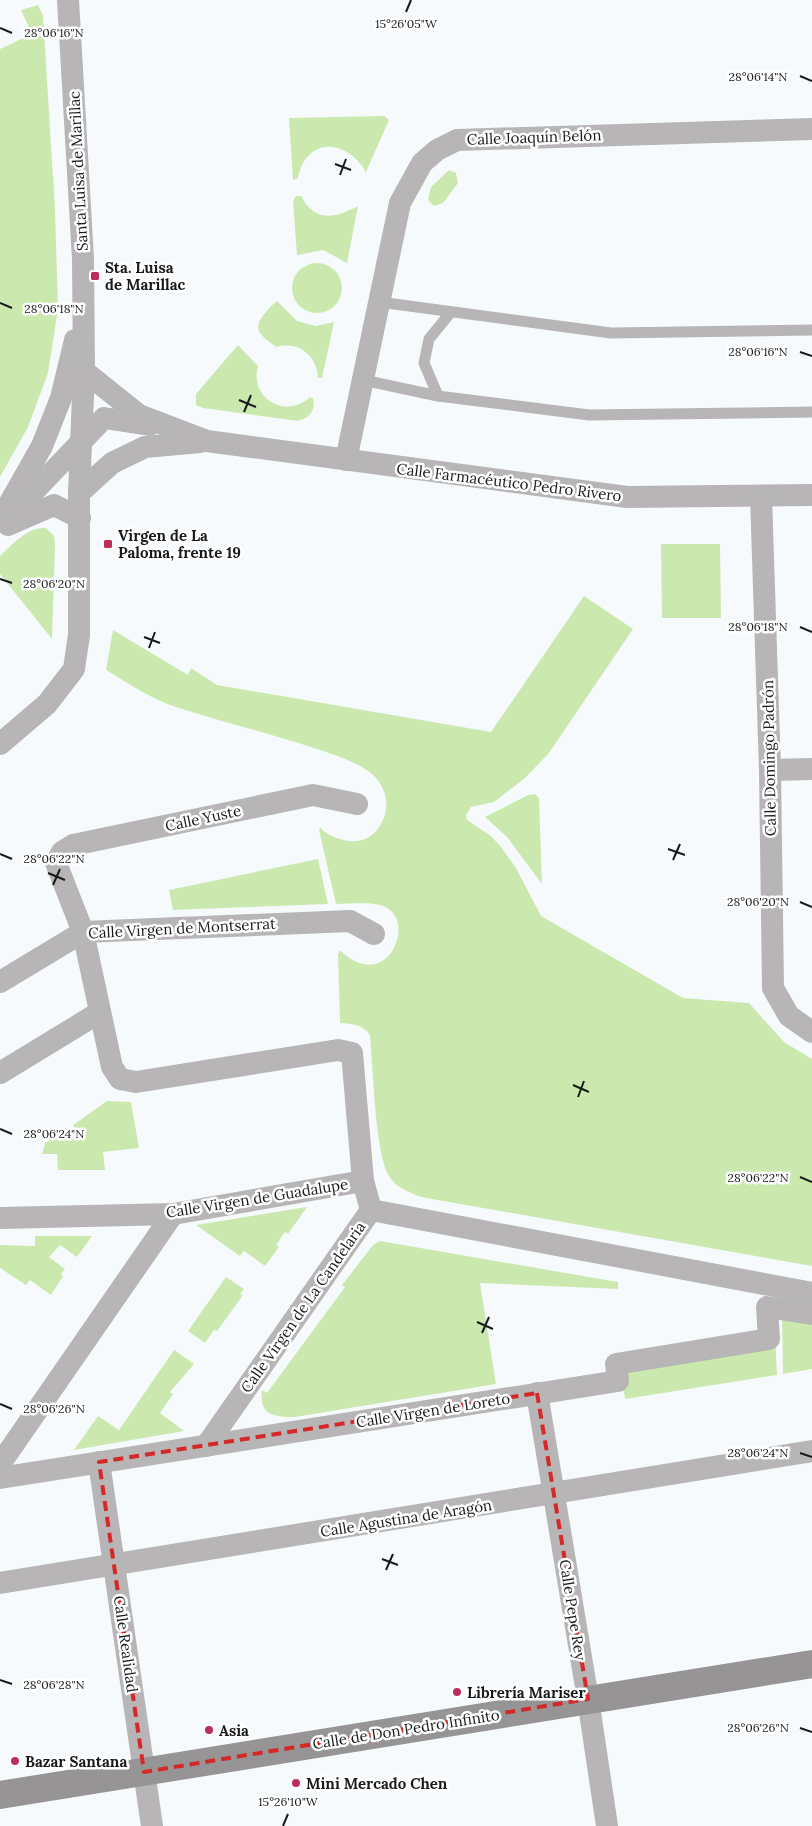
<svg xmlns="http://www.w3.org/2000/svg" width="812" height="1826" font-family="Lora,serif">
	<style>
		.green { fill: #cbe9af }
		.lines { fill: none; stroke-linecap: round; stroke-linejoin: round }
		.lane { stroke: #b7b5b6; stroke-width: 11 }
		.street { stroke: #b7b5b6; stroke-width: 22 }
		.secondary { stroke: #979495; stroke-width: 28 }
		.marked { fill: none; stroke: #d62828; stroke-width: 4; stroke-dasharray: 10 6; stroke-linejoin: round }
		.ticks { fill: none; stroke: #181a1b; stroke-width: 2 }
		.poi-dot { fill: #bc2d59; stroke: #fff; stroke-width: 2 }
		.labels { text-anchor: middle; dominant-baseline: central; stroke-width: 5; stroke-linejoin: round; paint-order: stroke }
		.street-label { font-size: 15px; fill: #181a1b; stroke: #fff }
		.poi-label { font-size: 15px; font-weight: bold; fill: #181a1b; stroke: #fff; text-anchor: start }
		.ticks-label { font-size: 12px; text-anchor: middle; fill: #181a1b; stroke: #fff; stroke-width: 5; stroke-linejoin: round; paint-order: stroke }
	</style>
	<rect width="100%" height="100%" fill="#f6fafd"/>
	<g class="green">
		<path d="M38,5L43,16L55,209L58,309L48,373L28,427L0,477V49L32,34L21,10Z"/>
		<path d="M384,116L389,120L366,172C346,138 306,137 298,178L293,180L289,118Z"/>
		<path d="M449,170L456,173L458,183L443,203L434,206L428,200L431,187Z"/>
		<path d="M296,196H301C315,224 338,217 358,206L347,263L323,250L297,255L293,202Z"/>
		<circle cx="317" cy="288" r="25"/>
		<path d="M277,301L297,321L316,326L334,322L322,378H318C317,355 298,341 276,347C261,335 250,330 266,312C269,308 273,304 277,301Z"/>
		<path d="M238,345L258,366C249,398 286,420 310,397L313,398C316,410 310,418 298,421L203,408L196,405V394Z"/>
		<path d="M46,528L54,536L55,544L52,639L0,574V556C13,544 27,527 46,528Z"/>
		<path d="M661,544H720L721,618H662Z"/>
		<path d="M584,596L633,629L549,753L525,778L494,802L471,807L466,815L467,820L491,836L501,847L516,868L541,916L683,998L749,1003L784,1042L812,1059V1266L421,1197C409,1192 396,1188 389,1176C375,1153 373,1066 370,1035C363,1024 352,1024 340,1023L338,954L340,950C389,998 421,913 379,905C366,902 350,904 336,904L319,830L321,827V829C340,844 369,849 382,822C390,807 387,790 375,777C362,763 332,754 314,748C268,733 222,722 176,707C151,699 128,683 106,670L113,630L188,675L191,668L217,685L491,732Z"/>
		<path d="M535,794L539,798L542,884L507,837L485,817L528,795Z"/>
		<path d="M318,859L328,904L173,910L169,890Z"/>
		<path d="M107,1101L131,1102L139,1148L103,1152L105,1170H58L57,1154H42L45,1143L74,1128L73,1125Z"/>
		<path d="M307,1207L288,1234L285,1232L276,1245L279,1247L265,1266L244,1251L240,1256L196,1225Z"/>
		<path d="M35,1236H92L77,1257L60,1245L49,1257L65,1269L61,1274L63,1276L51,1295L30,1280L26,1285L0,1268V1245L35,1246Z"/>
		<path d="M380,1241L618,1282V1289L480,1283L496,1384L295,1417C273,1417 259,1415 262,1390L267,1393L345,1287L342,1285L373,1245Z"/>
		<path d="M226,1277L244,1289L240,1294L243,1295L217,1331L214,1330L205,1343L188,1331Z"/>
		<path d="M774,1313L777,1375L625,1399L619,1360L760,1337Z"/>
		<path d="M782,1314L812,1319V1369L783,1374Z"/>
		<path d="M174,1350L194,1364L170,1392L173,1394L160,1413L184,1431L74,1450L98,1416L119,1430Z"/>
	</g>
	<g class="lines">
		<g class="lane">
			<path d="M379,302L611,333L812,330"/>
			<path d="M363,380L438,396L589,415L812,412"/>
			<path d="M438,396L424,363L429,339L451,312"/>
		</g>
		<g class="street">
			<path d="M84,371L139,415L207,441L627,497L812,495"/>
			<path d="M346,460L400,203L422,163L437,150L457,140L812,129"/>
			<path d="M79,493L112,463L145,447L200,442"/>
			<path d="M761,497L770,770L773,988L789,1016L812,1032"/>
			<path d="M15,511L104,418L150,425"/>
			<path d="M0,520L42,446L61,398L75,340"/>
			<path d="M8,525L54,505L80,518"/>
			<path d="M0,744L47,704L74,669L79,635V493L84,371L83,259L68,0"/>
			<path d="M770,770L812,769"/>
			<path d="M0,982L83,932L350,921L374,934"/>
			<path d="M0,1073L100,1012"/>
			<path d="M371,1210L812,1293"/>
			<path d="M0,1218L173,1214L363,1181"/>
			<path d="M537,1393L588,1699L607,1826"/>
			<path d="M206,1446L371,1210L363,1181L352,1053L338,1050L136,1082L120,1079L112,1067L83,932L56,863L62,852L73,845L313,795L357,804"/>
			<path d="M99,1462L152,1826"/>
			<path d="M0,1464L173,1214"/>
			<path d="M0,1478L618,1381L616,1364L769,1339L767,1307L812,1314"/>
			<path d="M0,1583L812,1451"/>
		</g>
		<path class="secondary" d="M0,1795L812,1664"/>
	</g>
	<path class="marked" d="M537,1393L588,1699L144,1772L99,1462Z"/>
	<path class="ticks" d="M406,12L411,0M0,28L12,33M800,76L812,81M335,164L351,170M340,175L346,159M0,303L12,308M800,352L812,356M239,400L256,407M244,412L251,395M0,579L12,583M800,627L812,632M144,637L160,643M149,648L155,632M668,849L685,855M0,854L12,859M673,860L680,844M48,873L65,880M53,885L60,869M800,902L812,907M573,1085L589,1092M578,1097L584,1081M0,1129L12,1134M800,1177L812,1182M477,1322L493,1329M482,1333L489,1317M0,1404L12,1409M800,1453L812,1457M382,1559L398,1565M386,1570L393,1554M0,1680L12,1684M800,1728L812,1732M283,1826L288,1814"/>
	<g class="poi-dot">
		<rect x="90" y="271" width="10" height="10" rx="2.5"/>
		<rect x="103" y="539" width="10" height="10" rx="2.5"/>
		<circle cx="457" cy="1692" r="5"/>
		<circle cx="209" cy="1730" r="5"/>
		<circle cx="15" cy="1761" r="5"/>
		<circle cx="296" cy="1783" r="5"/>
	</g>
	<g class="labels">
		<g class="street-label">
			<text transform="translate(534 137) rotate(-2)">Calle Joaquín Belón</text>
			<text transform="translate(78 171) rotate(-93)">Santa Luisa de Marillac</text>
			<text transform="translate(509 482) rotate(7)">Calle Farmacéutico Pedro Rivero</text>
			<text transform="translate(769 758) rotate(-91)">Calle Domingo Padrón</text>
			<text transform="translate(203 818) rotate(-12)">Calle Yuste</text>
			<text transform="translate(182 928) rotate(-3)">Calle Virgen de Montserrat</text>
			<text transform="translate(257 1198) rotate(-9)">Calle Virgen de Guadalupe</text>
			<text transform="translate(303 1307) rotate(-55)">Calle Virgen de La Candelaria</text>
			<text transform="translate(433 1410) rotate(-9)">Calle Virgen de Loreto</text>
			<text transform="translate(406 1518) rotate(-9)">Calle Agustina de Aragón</text>
			<text transform="translate(573 1610) rotate(81)">Calle Pepe Rey</text>
			<text transform="translate(126 1644) rotate(82)">Calle Realidad</text>
			<text transform="translate(406 1729) rotate(-9)">Calle de Don Pedro Infinito</text>
		</g>
		<g class="poi-label">
			<text x="105" y="267">Sta. Luisa<tspan x="105" dy="17">de Marillac</tspan></text>
			<text x="118" y="535">Virgen de La<tspan x="118" dy="17">Paloma, frente 19</tspan></text>
			<text x="467" y="1692">Librería Mariser</text>
			<text x="219" y="1730">Asia</text>
			<text x="25" y="1761">Bazar Santana</text>
			<text x="306" y="1783">Mini Mercado Chen</text>
		</g>
	</g>
	<g class="ticks-label">
		<text x="406" y="28">15°26'05"W</text>
		<text x="54" y="37">28°06'16"N</text>
		<text x="758" y="81">28°06'14"N</text>
		<text x="54" y="313">28°06'18"N</text>
		<text x="758" y="356">28°06'16"N</text>
		<text x="54" y="588">28°06'20"N</text>
		<text x="758" y="631">28°06'18"N</text>
		<text x="54" y="863">28°06'22"N</text>
		<text x="758" y="906">28°06'20"N</text>
		<text x="54" y="1138">28°06'24"N</text>
		<text x="758" y="1182">28°06'22"N</text>
		<text x="54" y="1413">28°06'26"N</text>
		<text x="758" y="1457">28°06'24"N</text>
		<text x="54" y="1689">28°06'28"N</text>
		<text x="758" y="1732">28°06'26"N</text>
		<text x="288" y="1806">15°26'10"W</text>
	</g>
</svg>
